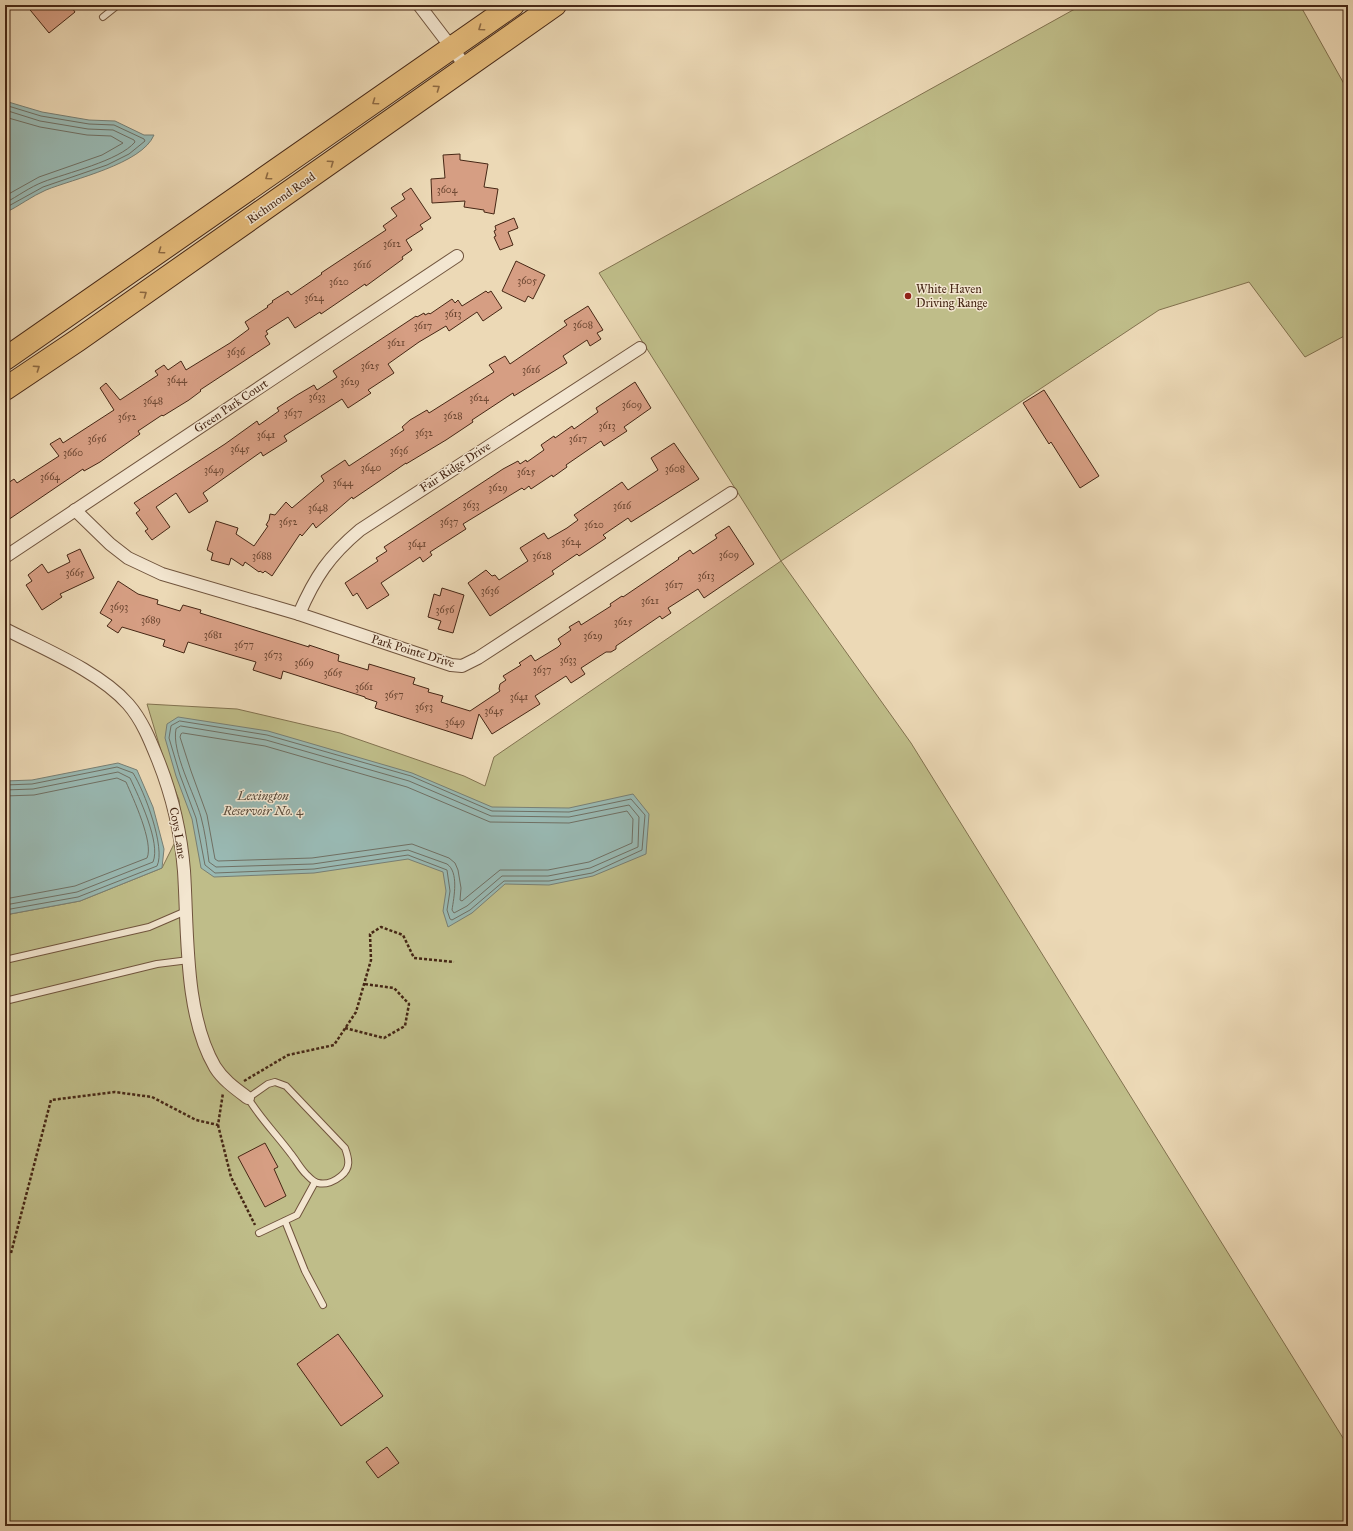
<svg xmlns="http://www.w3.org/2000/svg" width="1353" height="1531" font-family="'IM FELL Great Primer',serif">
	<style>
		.green { fill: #bfbd89; stroke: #82724f }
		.water { fill: #99b9b3; stroke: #787f74 }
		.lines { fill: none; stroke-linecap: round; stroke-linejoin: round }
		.shore { stroke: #707064; stroke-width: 1 }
		.building { fill: #d69e83; stroke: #462715 }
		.lane-casing { stroke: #70543d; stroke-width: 8 }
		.street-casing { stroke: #70543d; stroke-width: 14 }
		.highway-casing { stroke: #462715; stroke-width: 24 }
		.path { stroke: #462715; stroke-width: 2.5; stroke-dasharray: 3 2; stroke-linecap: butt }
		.lane { stroke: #f3e6d0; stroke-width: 6 }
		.street { stroke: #f3e6d0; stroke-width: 12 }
		.highway { stroke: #e6bc7b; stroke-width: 22 }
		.oneway { stroke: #8e6a43 }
		.poi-dot { fill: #8f2418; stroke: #f3e6d0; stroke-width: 1.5 }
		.labels { text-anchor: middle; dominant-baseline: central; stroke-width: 3; stroke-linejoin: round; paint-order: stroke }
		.number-label { font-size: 10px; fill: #6a4530 }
		.street-label { font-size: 12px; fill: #462715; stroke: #f3e6d0 }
		.poi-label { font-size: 12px; fill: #462715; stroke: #f3e6d0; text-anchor: start }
		.water-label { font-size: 13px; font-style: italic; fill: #5b4c3c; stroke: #f3e6d0 }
	</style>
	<rect width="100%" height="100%" fill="#ecd9b6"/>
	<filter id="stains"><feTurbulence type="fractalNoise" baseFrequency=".005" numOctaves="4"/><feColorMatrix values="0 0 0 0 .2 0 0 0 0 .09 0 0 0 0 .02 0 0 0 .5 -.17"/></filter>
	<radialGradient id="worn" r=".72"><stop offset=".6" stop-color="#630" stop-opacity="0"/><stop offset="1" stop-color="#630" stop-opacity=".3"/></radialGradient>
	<path class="green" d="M1082,5H1300L1348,91V334L1305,357L1249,282L1159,310L781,561L911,743L1348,1446V1526H5V915L80,901L162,868L182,828L179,800L165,764L147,704L237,709L340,733L464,776L485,786L494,757L781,561L599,273Z"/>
	<g class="water">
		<path d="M5,101L42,112L89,120L115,121L144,135H154C142,164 73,179 46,190C32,196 19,206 5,213Z"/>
		<path d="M178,717L268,731L412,773L492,807L569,808L633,794L649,814L646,854L593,876L549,885L505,884L472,913L448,927L443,911L446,891L443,872L408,859L314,873L214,877L201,868L192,819L176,776L165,738L167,724Z"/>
		<path d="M118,763L137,770L153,807L164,849L162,868L80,901L5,915V781L32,780Z"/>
	</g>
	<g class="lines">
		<g class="shore">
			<path d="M5,105L41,116L89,124L114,125L144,139L145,141L129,154L107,165L43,187L5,208"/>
			<path d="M5,110L40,121L88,129L113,130L134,140L135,142C119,161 66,173 43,182C30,187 18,196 5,203"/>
			<path d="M5,117L40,127L87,135L111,136L123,143L102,155L39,177L5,196"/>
			<path d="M180,721L267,735L411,776L492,811L569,812L631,799L645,815L642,850L592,873L549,881H504L470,910L452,920L450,919L447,910L450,891L447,870L408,855L314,869L215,873L205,865L196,818L180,775L169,738L171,726Z"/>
			<path d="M181,726L266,740L409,781L491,816L569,817L629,805L639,817L638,847L590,868L548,876H502L467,906L454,913L452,910C454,897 459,872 447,864L408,850L313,864L216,867L209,862C207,847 205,832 201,817C195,795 171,751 176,729Z"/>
			<path d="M183,733L265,746L407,787L490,822L569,823L627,811L633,819L632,843L589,862L548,870H500L462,901L460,900L461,888L458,870L455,863L449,858L412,844L312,858L218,861L215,859L207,815L191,771L180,737L181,734Z"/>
			<path d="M5,785L32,784L117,767L133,773C144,790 166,848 157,866L78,897L5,910"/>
			<path d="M5,790L33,789L118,772L130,778C139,797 161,843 153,862L77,892L5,905"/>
			<path d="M5,796L34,795L117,778L126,782C133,798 154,843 147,858L75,886L5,899"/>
		</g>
	</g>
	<g class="building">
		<path d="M26,5H70L75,12L49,33Z"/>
		<path d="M460,154V160L488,164L484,187L498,189L494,214L484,212V210L464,207L465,201L432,203L431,179L445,178L443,155Z"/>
		<path d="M411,188L431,218L420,225L423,229L406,240L412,250L402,257L403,259L366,286L365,284L321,314L320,312L295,328L288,317L266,331L268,334L265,336L270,344L200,390L201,391L189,400L163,416L162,415L138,431L140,434L100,462L84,471L83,469L5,522V492L8,489L5,485L14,479L17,483L59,456L50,444L60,438L63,443L114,410L100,388L106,383L120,400L158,375L155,371L164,365L168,370L181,361L186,370L230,343L249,329L245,322L268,307L267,306L273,302L272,301L288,291L291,295L322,274L321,273L386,230L383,226L397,216L391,208L405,199L402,194Z"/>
		<path d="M514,218L518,228L508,232L513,245L500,250L494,237L496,236L494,231L496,230L495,226Z"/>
		<path d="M516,261L545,275L533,299L528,296L525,302L502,291Z"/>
		<path d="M486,291L488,293L491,291L502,308L483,321L477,312L449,331L446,326L419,342L388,364L394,373L368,390L371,393L348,408L342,399L284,436L287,441L263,456L261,452L203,493L208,501L189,513L176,493L156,507L170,527L152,540L145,531L148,529L136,513L140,510L134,503L225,444L257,421L259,425L279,411L277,408L297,395L314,385L317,390L337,377L333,371L416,316L417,317L424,313L425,315L429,313L430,314L452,299L455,303L458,300L462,306Z"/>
		<path d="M588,306L603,330L597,333L601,339L590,346L587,340L563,356L567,363L514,396L513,393L472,420L473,422L446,440L406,464V463L353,499L352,497L316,528L313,523L302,536L300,534L272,576L265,571L263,573L260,571L259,572L245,562L243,566L231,558L229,565L211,560L213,553L207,550L216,521L238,528L236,534L254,546L268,526L266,525L269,520L270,514L275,515L286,502L292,508L324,481L321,476L345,460L349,466L404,430L402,427L410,420L427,410L429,413L494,372L489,365L505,356L510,364L567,325L564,321Z"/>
		<path d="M635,382L651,408L624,427L627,431L604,446L601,441L566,465L567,467L553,477L552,475L531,489L529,486L524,490L522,488L463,524L466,529L430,552L432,555L423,562L420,557L381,583L389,595L367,609L357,593L353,596L345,583L378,561L376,558L387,551L384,547L503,469L518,461L520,464L526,460L527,462L544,450L541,445L554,436L555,438L572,426L574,429L598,412L596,408Z"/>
		<path d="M1044,390L1099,476L1080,488L1051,442L1049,444L1023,403Z"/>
		<path d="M674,443L699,479L631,522L628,518L603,535L606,538L579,556L577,554L552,571L554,574L490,616L468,583L486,570L492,576L495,575L499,580L528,561L520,548L544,533L548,539L567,528L578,520L574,515L622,482L628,490L658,470L651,458Z"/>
		<path d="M729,526L754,564L704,598L698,589L668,608L671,613L662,619L660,616L616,646V649L611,652H606L581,668L585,674L571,683L566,676L535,696L540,704L492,734L479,714L472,739L375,708L377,702L365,698V697L283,671L281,679L253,670L256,662L235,656L188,642L184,653L163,646L165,640L122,627L118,633L107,626L112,620L100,613L118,581L138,594L158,600L157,604L180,611L183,605L201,610L200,613L309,647V645L339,655L338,661L368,670L369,664L415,678L413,684L429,689L428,692L443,696L441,702L470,711L500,691L499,689L500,684L506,680L503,676L521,665L519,663L531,655L535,661L558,647L561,644L558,639L571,630L569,627L579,621L581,625L611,606L610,604L622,596L623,597L679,559L678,558L690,550L693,554L717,538L715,535Z"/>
		<path d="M80,549L94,578L60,594L62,597L42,610L26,585L32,581L28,575L42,564L48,573L70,562L67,555Z"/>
		<path d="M442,588L464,595L453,633L438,629L441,621L428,617L434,594L440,596Z"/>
		<path d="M265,1143L278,1167L274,1169L286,1196L265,1207L238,1157Z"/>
		<path d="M338,1334L383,1396L341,1426L297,1364Z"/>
		<path d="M387,1447L399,1463L378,1478L366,1462Z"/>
	</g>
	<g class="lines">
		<g class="lane-casing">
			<g id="lane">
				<path d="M103,17L118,5"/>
				<path d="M5,960L149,927L186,911"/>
				<path d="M5,1001L157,964L189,960"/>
				<path d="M275,1082L286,1086L345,1148C349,1159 351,1168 341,1176C335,1181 326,1185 318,1183C313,1182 309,1177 306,1174C300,1168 296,1160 291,1154C277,1135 260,1118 248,1098L268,1084Z"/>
				<path d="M285,1221L305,1271L323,1305"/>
				<path d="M259,1233L297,1215L315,1182"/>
			</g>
		</g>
		<g class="street-casing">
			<g id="street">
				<path d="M419,5L467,68"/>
				<path d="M75,510L110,544L128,558L162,574L299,614L451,665L462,666L478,658L731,493"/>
				<path d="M5,557L457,256"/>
				<path d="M299,614C315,577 329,556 360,530L640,348"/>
				<path d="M5,629C44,649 100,672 128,704C142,720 150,740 158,760C172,795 181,833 184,871C188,932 184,1014 215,1067C223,1080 236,1089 248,1098"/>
			</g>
		</g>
		<g class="highway-casing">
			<g id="highway">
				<path d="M5,359L513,5"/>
				<path d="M5,389L78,340L555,5"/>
			</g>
		</g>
		<g class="path">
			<path d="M345,1028L384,1038L405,1026L409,1004L394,988L364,984"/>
			<path d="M244,1081L288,1055L334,1045L356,1012L371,960L370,934L381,927L403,935L414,958L454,962"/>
			<path d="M218,1125L231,1177L255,1225"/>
			<path d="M11,1253L51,1100L115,1092L152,1097L196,1120L218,1125L223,1093"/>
		</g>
		<use href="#lane" class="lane"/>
		<use href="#street" class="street"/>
		<use href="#highway" class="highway"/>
	</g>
	<defs><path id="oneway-chevron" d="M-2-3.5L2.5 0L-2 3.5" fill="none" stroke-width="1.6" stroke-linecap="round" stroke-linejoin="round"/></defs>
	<g class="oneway">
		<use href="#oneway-chevron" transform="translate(481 28) rotate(145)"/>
		<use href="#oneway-chevron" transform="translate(437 88) rotate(-35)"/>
		<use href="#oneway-chevron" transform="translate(375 102) rotate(145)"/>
		<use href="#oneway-chevron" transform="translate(331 163) rotate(-35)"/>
		<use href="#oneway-chevron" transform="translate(268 177) rotate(145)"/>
		<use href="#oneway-chevron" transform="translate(161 251) rotate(145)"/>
		<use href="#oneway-chevron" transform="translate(144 294) rotate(-35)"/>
		<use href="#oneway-chevron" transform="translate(37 368) rotate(-34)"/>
	</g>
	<circle class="poi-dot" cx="908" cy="296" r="4"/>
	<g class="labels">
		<g class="number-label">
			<text x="447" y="190">3604</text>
			<text x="392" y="244">3612</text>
			<text x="362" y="265">3616</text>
			<text x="527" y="281">3605</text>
			<text x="339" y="282">3620</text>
			<text x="314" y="298">3624</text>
			<text x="453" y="314">3613</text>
			<text x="583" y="325">3608</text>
			<text x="423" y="326">3617</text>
			<text x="396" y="343">3621</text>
			<text x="236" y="352">3636</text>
			<text x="370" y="366">3625</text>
			<text x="531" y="370">3616</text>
			<text x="177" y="380">3644</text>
			<text x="350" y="382">3629</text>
			<text x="317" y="397">3633</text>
			<text x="479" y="398">3624</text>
			<text x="153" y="401">3648</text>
			<text x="632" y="405">3609</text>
			<text x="293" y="413">3637</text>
			<text x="453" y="416">3628</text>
			<text x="127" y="417">3652</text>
			<text x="607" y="426">3613</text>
			<text x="424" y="433">3632</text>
			<text x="266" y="435">3641</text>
			<text x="97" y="439">3656</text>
			<text x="578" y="439">3617</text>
			<text x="240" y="449">3645</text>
			<text x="399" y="451">3636</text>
			<text x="73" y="453">3660</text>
			<text x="371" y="468">3640</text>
			<text x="675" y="469">3608</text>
			<text x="214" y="470">3649</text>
			<text x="526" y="472">3625</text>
			<text x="50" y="477">3664</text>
			<text x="343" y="483">3644</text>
			<text x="498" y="488">3629</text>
			<text x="471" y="505">3633</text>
			<text x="622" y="506">3616</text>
			<text x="318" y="508">3648</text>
			<text x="288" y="522">3652</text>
			<text x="449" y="522">3637</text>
			<text x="594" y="525">3620</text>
			<text x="571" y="542">3624</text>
			<text x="417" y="544">3641</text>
			<text x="729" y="555">3609</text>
			<text x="262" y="556">3688</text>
			<text x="542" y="556">3628</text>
			<text x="75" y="573">3665</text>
			<text x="706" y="576">3613</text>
			<text x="674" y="585">3617</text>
			<text x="490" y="591">3636</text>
			<text x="650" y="601">3621</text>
			<text x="119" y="607">3693</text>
			<text x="445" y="610">3656</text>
			<text x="151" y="620">3689</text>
			<text x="623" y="622">3625</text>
			<text x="213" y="635">3681</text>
			<text x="593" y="636">3629</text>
			<text x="244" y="645">3677</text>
			<text x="273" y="655">3673</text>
			<text x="568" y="660">3633</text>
			<text x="304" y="663">3669</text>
			<text x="542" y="670">3637</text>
			<text x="333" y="673">3665</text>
			<text x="364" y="687">3661</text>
			<text x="394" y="695">3657</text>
			<text x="519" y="697">3641</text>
			<text x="424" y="707">3653</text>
			<text x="494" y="711">3645</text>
			<text x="455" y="722">3649</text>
		</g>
		<g class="street-label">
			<text transform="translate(281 198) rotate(-35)">Richmond Road</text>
			<text transform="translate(231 406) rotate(-34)">Green Park Court</text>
			<text transform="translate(455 467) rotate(-33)">Fair Ridge Drive</text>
			<text transform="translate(413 651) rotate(17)">Park Pointe Drive</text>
			<text transform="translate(178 833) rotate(80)">Coys Lane</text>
		</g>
		<g class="poi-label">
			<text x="916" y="289">White Haven<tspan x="916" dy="14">Driving Range</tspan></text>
		</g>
		<g class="water-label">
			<text x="263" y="796">Lexington<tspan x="263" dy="15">Reservoir No. 4</tspan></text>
		</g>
	</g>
	<rect width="1353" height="1531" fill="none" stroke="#ecd9b6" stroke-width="20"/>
	<rect x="6" y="6" width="1341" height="1519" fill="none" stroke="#462715" stroke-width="2"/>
	<rect x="10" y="10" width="1333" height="1511" fill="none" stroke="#462715"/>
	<rect width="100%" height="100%" filter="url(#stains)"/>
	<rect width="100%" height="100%" fill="url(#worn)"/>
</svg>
